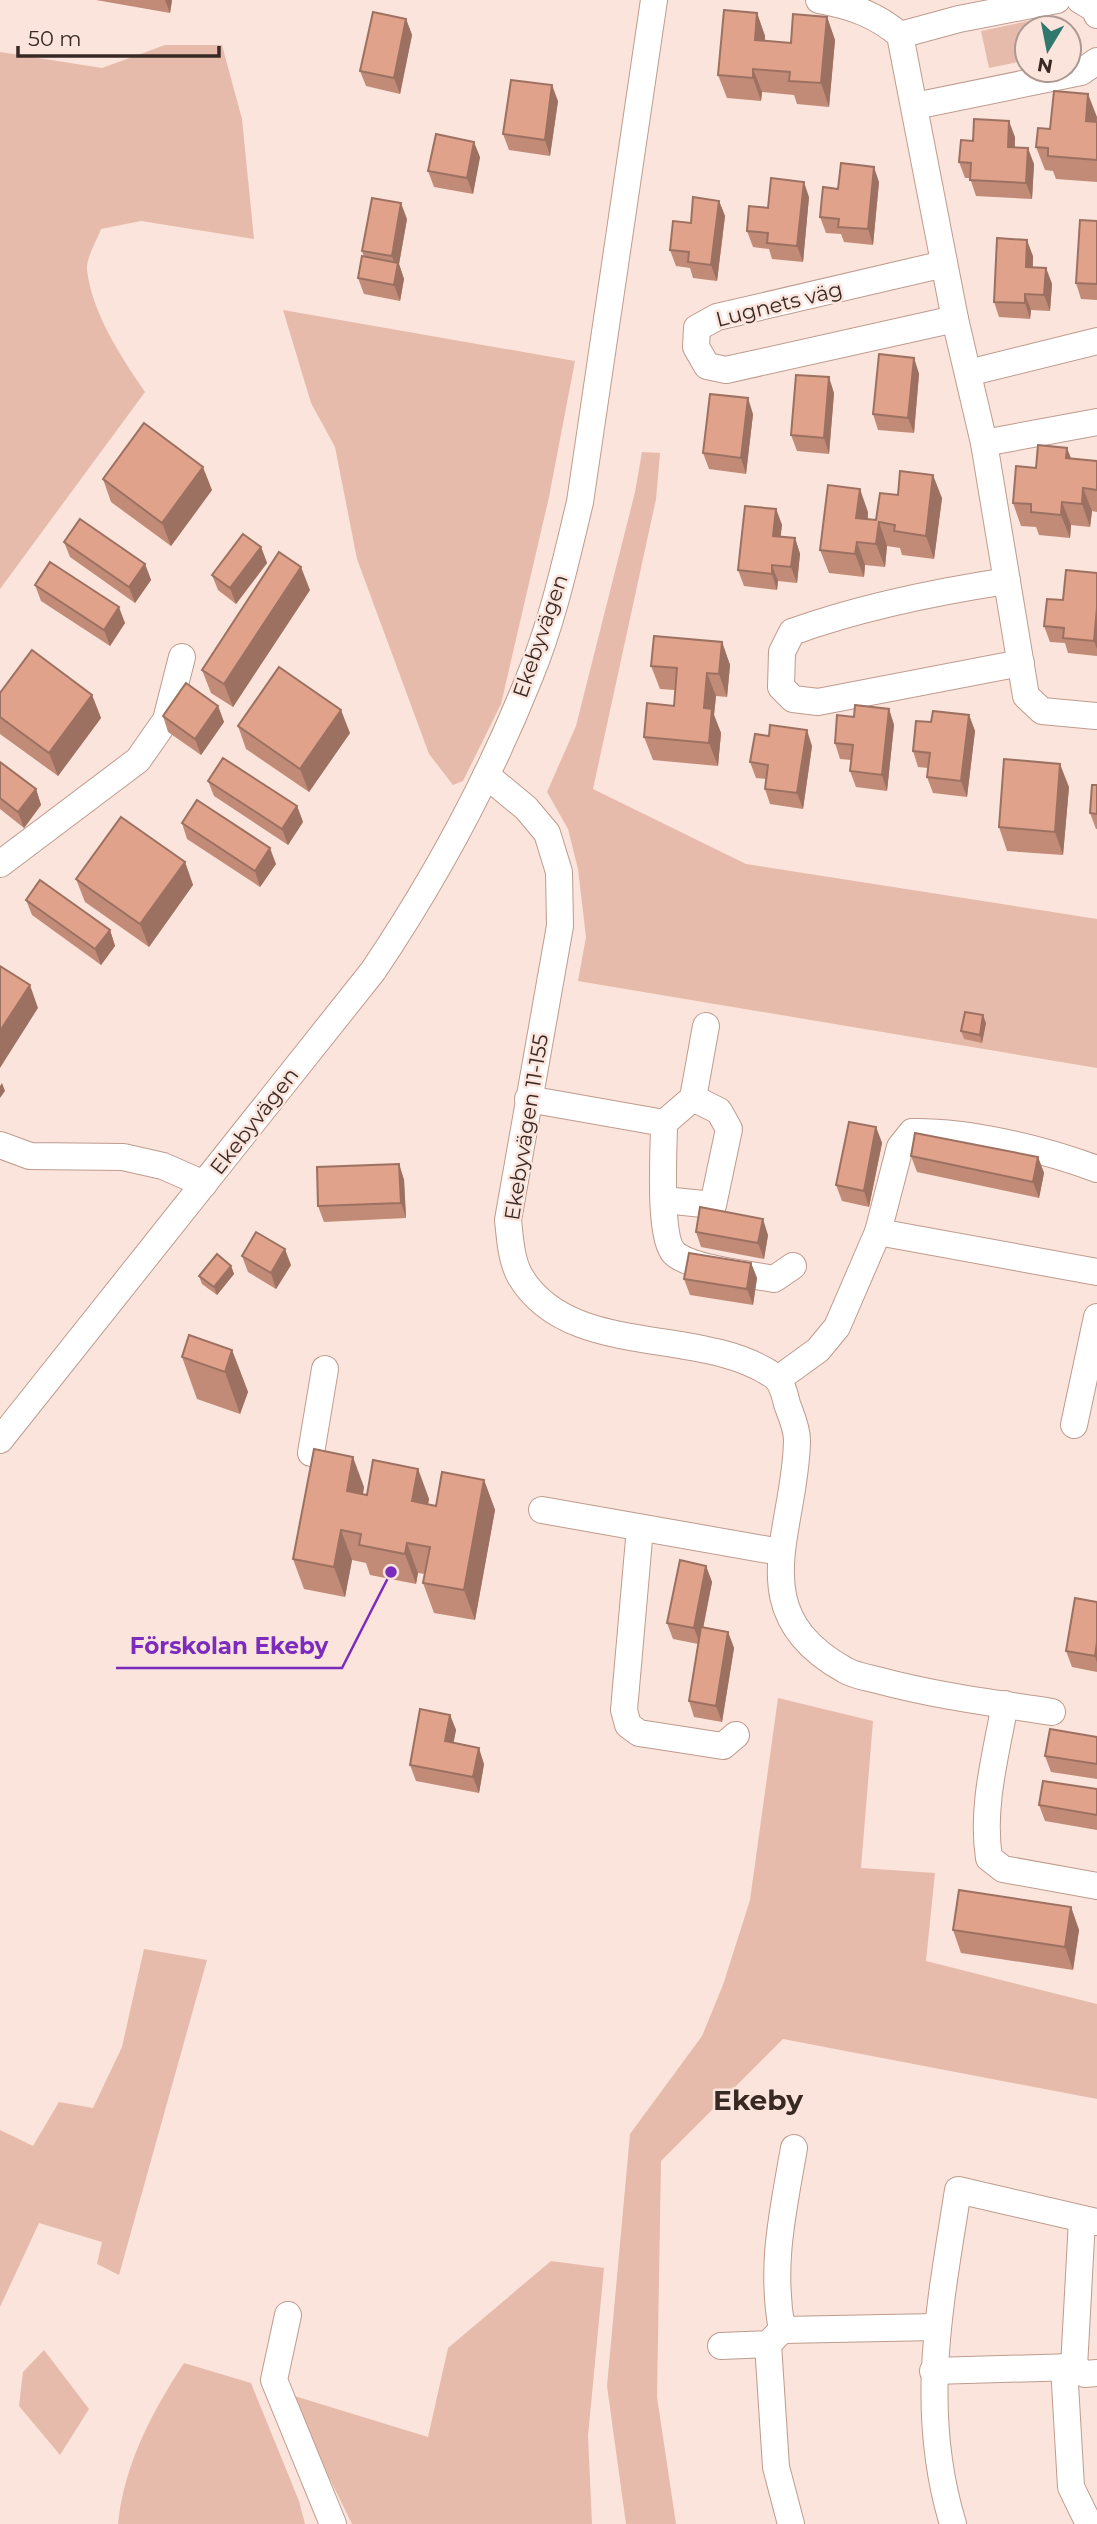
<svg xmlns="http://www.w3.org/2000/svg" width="1097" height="2524" font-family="Montserrat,sans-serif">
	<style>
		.green { fill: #e7bbab }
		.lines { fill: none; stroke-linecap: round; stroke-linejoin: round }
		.minor-casing { stroke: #bf9b8e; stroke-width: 28 }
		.minor { stroke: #fff; stroke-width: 26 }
		.wall { fill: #c18b78 }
		.shaded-wall { fill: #9d7161 }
		.building { fill: #e0a28b; stroke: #9d7161; stroke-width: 2 }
		.labels { text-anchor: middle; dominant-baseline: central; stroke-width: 5; stroke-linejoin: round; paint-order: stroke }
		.street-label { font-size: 21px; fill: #382924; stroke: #fbe4db }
		.district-label { font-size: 28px; font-weight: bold; fill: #382924; stroke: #fbe4db }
		.leader { fill: none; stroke: #7b2cbf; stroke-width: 2.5 }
		.callout-dot { fill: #7b2cbf; stroke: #fbe4db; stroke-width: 2.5 }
		.callout-label { font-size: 23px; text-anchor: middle; font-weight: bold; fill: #7b2cbf; stroke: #fbe4db; stroke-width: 5; stroke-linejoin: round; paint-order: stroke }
	</style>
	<rect width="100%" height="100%" fill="#fbe4db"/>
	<g class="green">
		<path d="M1047,17L1050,28H1027V60L989,68L981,31Z"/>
		<path d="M165,45H222L242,119L254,239L141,221L101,229C97,240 86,258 87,270C92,313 121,357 145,392L0,589V52L102,68Z"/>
		<path d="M283,310L575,361L549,497L501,704L463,781L453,785L429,754L357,559L335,447L311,403Z"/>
		<path d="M642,452L660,453L656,499L593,789L746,864L1097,919V1068L578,981L586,937L578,869L568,829L547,792L576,726L635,492Z"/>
		<path d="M778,1698L873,1721L861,1868L935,1873L926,1961L1097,2004V2099L783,2039L661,2161L657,2397L676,2524H626L607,2386L630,2134L702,2036L723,1985L750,1900Z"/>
		<path d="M144,1949L207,1960L119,2275L97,2264L102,2242L39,2223L0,2307V2130L33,2146L59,2102L93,2108L122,2047Z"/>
		<path d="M551,2261L604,2268L588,2436L592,2524H352L288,2394L428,2437L448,2348Z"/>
		<path d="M44,2350L89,2409L60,2455L19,2406L23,2372Z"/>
		<path d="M184,2363L251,2383L299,2501L305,2524H118C124,2464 152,2412 184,2363Z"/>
	</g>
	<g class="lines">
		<g class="minor-casing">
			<g id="minor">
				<path d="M819,0C851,6 875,14 900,35L955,319L984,443L1026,696L1042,711L1096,716"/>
				<path d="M1080,0L1095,9L1097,15"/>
				<path d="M900,35L959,19L1057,0"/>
				<path d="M915,106L1081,72L1097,61"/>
				<path d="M944,264L717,317L697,328L696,347L707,366L726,370L955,319"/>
				<path d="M968,373L1097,341"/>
				<path d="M984,443L1097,422"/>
				<path d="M1007,581C935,592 861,607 792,632L782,652L781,687L793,699L818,702L1021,663"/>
				<path d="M486,775L526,808L547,833L559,872L560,926L508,1220C510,1238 511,1260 520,1276C570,1360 701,1325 774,1376C782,1382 785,1395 787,1404C791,1415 797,1428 797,1440C796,1531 739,1611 845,1670C855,1676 870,1678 881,1681C937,1696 995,1703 1052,1712"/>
				<path d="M0,864L138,760L166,720L182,657"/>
				<path d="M706,1026L693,1098L664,1123C664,1149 658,1236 674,1253C691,1269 750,1274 774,1279L793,1266"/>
				<path d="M528,1099L664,1123"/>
				<path d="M0,1145L30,1156L123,1157L163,1166L204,1184"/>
				<path d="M664,1200L713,1205L729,1129L719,1111L693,1098"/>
				<path d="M878,1232L1097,1272"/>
				<path d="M778,1379L818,1350L837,1327L878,1232L900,1147L912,1132C970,1131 1043,1149 1097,1169"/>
				<path d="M1074,1425L1097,1317"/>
				<path d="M0,1440L373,971C435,879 489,779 530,676C553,620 566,560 580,502L654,0"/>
				<path d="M311,1453L325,1369"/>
				<path d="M542,1510L780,1552"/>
				<path d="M640,1528L624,1710L628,1725L639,1733L723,1746L736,1735"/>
				<path d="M1005,1704C996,1754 981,1807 989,1858L1003,1869L1097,1886"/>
				<path d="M288,2315L274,2380L333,2524"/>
				<path d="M782,2330C770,2265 783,2212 794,2148"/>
				<path d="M768,2344L776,2467L791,2524"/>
				<path d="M721,2346L768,2344L782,2330L937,2327"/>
				<path d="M1064,2367L1071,2487L1089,2524"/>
				<path d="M1074,2367L1082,2220"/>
				<path d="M933,2371L1074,2367L1085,2374L1097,2373"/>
				<path d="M953,2524C918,2409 940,2306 958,2190L1097,2222"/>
			</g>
		</g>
		<use href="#minor" class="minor"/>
	</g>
	<g class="wall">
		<path d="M96,0H172L170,13Z"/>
		<path d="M757,13L765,36V41L791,43L827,17L835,40L829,107L797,104L794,95L762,92L761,101L727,98L718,75Z"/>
		<path d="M406,19L412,35L400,94L366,86L360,71Z"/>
		<path d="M558,101L550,156L509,150L503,134Z"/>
		<path d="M1097,117V182L1056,179L1053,171L1045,170L1036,147L1050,129Z"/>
		<path d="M1015,137V148L1034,164L1032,199L976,196L970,178H965L959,162L973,141Z"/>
		<path d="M480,157L473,194L434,187L428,171Z"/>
		<path d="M879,182L873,245L844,242L841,234L826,233L820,217L838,189Z"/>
		<path d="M809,197L803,262L772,259L769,249L753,247L747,231L768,208Z"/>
		<path d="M719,201L725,216L717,281L693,278L690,268L676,266L670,250L691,223Z"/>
		<path d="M407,219L399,264L404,279L400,301L364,294L358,278L364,257L362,251Z"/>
		<path d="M1097,221V300L1081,299L1076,283Z"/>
		<path d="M1033,256V267L1046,268L1052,284L1050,311L1031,310L1030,319L999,317L994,302Z"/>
		<path d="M914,358L919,374L914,433L878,430L873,414Z"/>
		<path d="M834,393L829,454L797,451L791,435Z"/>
		<path d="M753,414L746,474L709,469L703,453Z"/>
		<path d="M1071,458L1097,461V512L1092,511L1090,527L1071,525L1070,538L1039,535L1036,527L1021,526L1013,503L1036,468Z"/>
		<path d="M103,479L212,490L171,546L111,502Z"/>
		<path d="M898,495L942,498L934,559L902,555L900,548L887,546L885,567L865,565L864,577L829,573L820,550L868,512V519L876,520Z"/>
		<path d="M776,509L782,525L780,536L795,538L800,554L797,583L778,581L777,590L744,586L738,570Z"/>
		<path d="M64,542L145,564L151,580L135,603L70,557Z"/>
		<path d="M261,547L267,563L236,604L218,590L212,575Z"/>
		<path d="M1097,573V656L1068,653L1065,643L1050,642L1044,626L1063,600Z"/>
		<path d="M35,585L125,623L110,646L41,601Z"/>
		<path d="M310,590L233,707L211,693L202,670Z"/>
		<path d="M722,642L730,665L727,697L716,696L714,715L721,733L718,766L653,760L644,737L674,706L675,690L660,689L651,666Z"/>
		<path d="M0,693L92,695L101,718L58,776L0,734Z"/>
		<path d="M218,706L224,722L201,755L168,732L163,716Z"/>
		<path d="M889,709L894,725L887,791L856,787L850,771L851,760L840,759L835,743L854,717Z"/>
		<path d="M969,715L975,731L967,797L933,793L927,777L928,768L918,767L913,751L931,722Z"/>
		<path d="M238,726L350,733L309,792L246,749Z"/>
		<path d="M812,746L803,809L770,804L765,789L766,779L756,778L750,762Z"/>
		<path d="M0,762L36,789L41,805L24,828L0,809Z"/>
		<path d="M208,781L297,806L303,822L288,845L214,796Z"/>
		<path d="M1097,785V829H1096L1090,813Z"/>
		<path d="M1069,787L1063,855L1007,851L999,827Z"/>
		<path d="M182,823L276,864L260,887L187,839Z"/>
		<path d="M185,862L193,885L149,947L85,902L76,879Z"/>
		<path d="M26,900L110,930L115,946L101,965L32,915Z"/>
		<path d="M986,1023L982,1043L964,1039L961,1031Z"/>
		<path d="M876,1127L882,1143L869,1207L842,1201L836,1185Z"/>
		<path d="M911,1156L1038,1157L1044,1173L1039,1198L917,1172Z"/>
		<path d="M399,1164L404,1180L406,1218L324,1222L318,1206Z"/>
		<path d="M696,1232L768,1235L764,1259L701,1247Z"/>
		<path d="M242,1256L291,1265L276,1289L248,1272Z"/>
		<path d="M751,1263L757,1278L753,1305L690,1295L684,1279Z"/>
		<path d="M231,1266L234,1274L217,1295L202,1284L199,1276Z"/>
		<path d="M232,1350L248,1392L240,1414L197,1399L182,1357Z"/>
		<path d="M418,1469L429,1499L428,1504L436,1506L484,1480L495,1510L475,1620L434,1613L423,1583L425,1574L418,1573L416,1584L370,1575L366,1563L352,1560L345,1597L304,1589L293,1559L364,1487L363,1494L367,1495Z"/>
		<path d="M706,1566L712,1582L703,1628L728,1632L734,1648L722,1722L694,1717L689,1701L698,1644L673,1639L667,1623Z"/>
		<path d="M1097,1602V1672L1072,1667L1066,1651Z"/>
		<path d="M450,1715L456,1730L453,1743L484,1764L479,1793L416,1781L410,1765Z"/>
		<path d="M1097,1737V1779L1051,1772L1045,1756Z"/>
		<path d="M1097,1789V1830L1045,1821L1039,1805Z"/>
		<path d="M1071,1907L1079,1930L1073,1970L961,1953L953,1930Z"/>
	</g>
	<g class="shaded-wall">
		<path d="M165,0H172L170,13Z"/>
		<path d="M757,13L765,36L763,63L755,40Z"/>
		<path d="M827,17L835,40L829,107L821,83Z"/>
		<path d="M406,19L412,35L400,94L394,78Z"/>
		<path d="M753,69L762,92L761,101L753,78Z"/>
		<path d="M552,85L558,101L550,156L545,140Z"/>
		<path d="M1088,94L1097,117L1094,145L1086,121Z"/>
		<path d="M1009,121L1015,137L1014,163L1008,147Z"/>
		<path d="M474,142L480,157L473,194L467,178Z"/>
		<path d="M1028,148L1034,164L1032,199L1026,183Z"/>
		<path d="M874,167L879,182L873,245L868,229Z"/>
		<path d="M804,182L809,197L803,262L797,246Z"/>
		<path d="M719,201L725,216L717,281L711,265Z"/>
		<path d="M401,203L407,219L399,264L404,279L400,301L394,285L397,271L392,256Z"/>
		<path d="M1027,240L1033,256L1032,282L1026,267Z"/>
		<path d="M1046,268L1052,284L1050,311L1044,295Z"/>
		<path d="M1025,294L1031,310L1030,319L1025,303Z"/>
		<path d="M914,358L919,374L914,433L908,418Z"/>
		<path d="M829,377L834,393L829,454L824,438Z"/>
		<path d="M748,398L753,414L746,474L741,458Z"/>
		<path d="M1067,448L1076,471L1066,458Z"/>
		<path d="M203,467L212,490L171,546L162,523Z"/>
		<path d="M933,475L942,498L934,559L926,536Z"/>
		<path d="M1083,488L1092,511L1090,527L1082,504Z"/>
		<path d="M860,489L868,512L865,541L856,518Z"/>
		<path d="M1062,502L1071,525L1070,538L1061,515Z"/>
		<path d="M776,509L782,525L779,551L773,536Z"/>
		<path d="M879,522L887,546L885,567L876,544Z"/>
		<path d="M795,538L800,554L797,583L791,567Z"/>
		<path d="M857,542L865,565L864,577L855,554Z"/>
		<path d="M261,547L267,563L236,604L230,588Z"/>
		<path d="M145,564L151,580L135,603L129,587Z"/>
		<path d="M772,565L778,581L777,590L772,574Z"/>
		<path d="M301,567L310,590L233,707L224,684Z"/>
		<path d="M119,607L125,623L110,646L104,630Z"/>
		<path d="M1097,607V649L1094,641Z"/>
		<path d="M722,642L730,665L727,697L719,674Z"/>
		<path d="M707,673L716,696L714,715L721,733L718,766L709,743L704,708Z"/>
		<path d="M92,695L101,718L58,776L49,753Z"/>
		<path d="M218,706L224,722L201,755L195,739Z"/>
		<path d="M889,709L894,725L887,791L882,775Z"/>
		<path d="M341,710L350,733L309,792L300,769Z"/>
		<path d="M969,715L975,731L967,797L961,781Z"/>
		<path d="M807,730L812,746L803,809L797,793Z"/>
		<path d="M1060,764L1069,787L1063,855L1055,832Z"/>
		<path d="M36,789L41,805L24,828L18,812Z"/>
		<path d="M297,806L303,822L288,845L282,829Z"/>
		<path d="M270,848L276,864L260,887L255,871Z"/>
		<path d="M185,862L193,885L149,947L140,924Z"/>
		<path d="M110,930L115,946L101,965L95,949Z"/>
		<path d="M30,985L38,1008L0,1068V1031Z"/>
		<path d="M983,1015L986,1023L982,1043L980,1035Z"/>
		<path d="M2,1083L5,1091L0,1098V1086Z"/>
		<path d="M876,1127L882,1143L869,1207L864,1191Z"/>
		<path d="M1038,1157L1044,1173L1039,1198L1033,1182Z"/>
		<path d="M399,1164L404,1180L406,1218L401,1203Z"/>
		<path d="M763,1219L768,1235L764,1259L758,1243Z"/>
		<path d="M285,1249L291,1265L276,1289L271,1273Z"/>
		<path d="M751,1263L757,1278L753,1305L747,1289Z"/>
		<path d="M231,1266L234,1274L217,1295L214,1287Z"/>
		<path d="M232,1350L248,1392L240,1414L225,1372Z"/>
		<path d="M353,1457L364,1487L358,1521L347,1491Z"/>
		<path d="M418,1469L429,1499L423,1532L412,1501Z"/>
		<path d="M484,1480L495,1510L475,1620L464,1590Z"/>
		<path d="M341,1530L352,1560L345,1597L334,1567Z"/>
		<path d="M407,1543L418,1573L416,1584L405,1554Z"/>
		<path d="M706,1566L712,1582L700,1644L694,1628Z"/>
		<path d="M728,1632L734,1648L722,1722L716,1706Z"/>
		<path d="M1097,1642V1663L1095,1656Z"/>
		<path d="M450,1715L456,1730L451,1757L445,1741Z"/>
		<path d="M479,1748L484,1764L479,1793L473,1777Z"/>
		<path d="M1071,1907L1079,1930L1073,1970L1065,1947Z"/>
	</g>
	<g class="building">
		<path d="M724,10L757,13L755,40L791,43L793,14L827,17L821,83L789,81L790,72L753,69V78L718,75Z"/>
		<path d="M373,12L406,19L394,78L360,71Z"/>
		<path d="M511,80L552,85L545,140L503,134Z"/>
		<path d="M1054,91L1088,94L1086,121L1097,122V160L1048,156V148L1036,147L1038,128L1050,129Z"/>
		<path d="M974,119L1009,121L1008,147L1028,148L1026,183L970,180L971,163L959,162L961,140L973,141Z"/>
		<path d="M436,134L474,142L467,178L428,171Z"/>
		<path d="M841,163L874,167L868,229L838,227L839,219L820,217L823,187L838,189Z"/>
		<path d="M771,178L804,182L797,246L767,243L768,233L747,231L749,206L768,208Z"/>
		<path d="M693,197L719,201L711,265L688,262L689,252L670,250L673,221L691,223Z"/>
		<path d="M372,198L401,203L392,256L362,251Z"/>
		<path d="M1080,220L1097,221V284L1076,283Z"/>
		<path d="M997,238L1027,240L1026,267L1046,268L1044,295L1025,294V303L994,302Z"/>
		<path d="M362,256L398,263L394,285L358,278Z"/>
		<path d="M879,354L914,358L908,418L873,414Z"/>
		<path d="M796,375L829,377L824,438L791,435Z"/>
		<path d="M710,394L748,398L741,458L703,453Z"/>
		<path d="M144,423L203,467L162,523L103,479Z"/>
		<path d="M1038,445L1067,448L1066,458L1097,461V490L1083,488L1082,504L1062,502L1061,515L1031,512V504L1013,503L1016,466L1036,468Z"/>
		<path d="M900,471L933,475L926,536L894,531L895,525L879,522L876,544L857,542L855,554L820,550L828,485L860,489L856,518L876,520L880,493L898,495Z"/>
		<path d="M745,506L776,509L773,536L795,538L791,567L772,565V574L738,570Z"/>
		<path d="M80,519L145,564L129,587L64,542Z"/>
		<path d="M243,534L261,547L230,588L212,575Z"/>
		<path d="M279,552L301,567L224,684L202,670Z"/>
		<path d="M50,562L119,607L104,630L35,585Z"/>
		<path d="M1066,570L1097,573V607L1094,641L1063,638L1064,628L1044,626L1047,599L1063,600Z"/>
		<path d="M654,636L722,642L719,674L707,673L704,708L712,709L709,743L644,737L647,703L674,706L677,668L651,666Z"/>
		<path d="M32,650L92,695L49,753L0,717V693Z"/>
		<path d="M279,667L341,710L300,769L238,726Z"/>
		<path d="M186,683L218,706L195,739L163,716Z"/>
		<path d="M855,705L889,709L882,775L850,771L853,745L835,743L837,715L854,717Z"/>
		<path d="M933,711L969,715L961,781L927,777L930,753L913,751L916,721L931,722Z"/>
		<path d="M770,725L807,730L797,793L765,789L768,765L750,762L755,734L769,736Z"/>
		<path d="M223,758L297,806L282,829L208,781Z"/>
		<path d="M1004,759L1060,764L1055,832L999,827Z"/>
		<path d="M0,762L36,789L18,812L0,798Z"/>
		<path d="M1092,785H1097V814L1090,813Z"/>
		<path d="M197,800L270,848L255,871L182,823Z"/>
		<path d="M121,817L185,862L140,924L76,879Z"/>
		<path d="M40,880L110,930L95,949L26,900Z"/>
		<path d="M0,966L30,985L0,1031Z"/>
		<path d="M965,1012L983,1015L980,1035L961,1031Z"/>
		<path d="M849,1122L876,1127L864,1191L836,1185Z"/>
		<path d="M915,1133L1038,1157L1033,1182L911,1156Z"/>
		<path d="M399,1164L401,1203L318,1206L317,1167Z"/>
		<path d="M700,1207L763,1219L758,1243L696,1232Z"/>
		<path d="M256,1232L285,1249L271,1273L242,1256Z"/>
		<path d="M689,1253L751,1263L747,1289L684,1279Z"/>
		<path d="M217,1254L231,1266L214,1287L199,1276Z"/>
		<path d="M189,1335L232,1350L225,1372L182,1357Z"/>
		<path d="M314,1449L353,1457L347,1491L367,1495L373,1460L418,1469L412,1501L436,1506L442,1472L484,1480L464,1590L423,1583L430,1547L407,1543L405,1554L359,1545L361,1534L341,1530L334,1567L293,1559Z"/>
		<path d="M680,1560L706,1566L694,1628L667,1623Z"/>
		<path d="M1075,1598L1097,1602V1642L1095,1656L1066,1651Z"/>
		<path d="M701,1627L728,1632L716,1706L689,1701Z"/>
		<path d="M420,1709L450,1715L445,1741L479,1748L473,1777L410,1765Z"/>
		<path d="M1050,1729L1097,1737V1764L1045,1756Z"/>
		<path d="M1043,1781L1097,1789V1815L1039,1805Z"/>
		<path d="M959,1890L1071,1907L1065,1947L953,1930Z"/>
	</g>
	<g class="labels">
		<g class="street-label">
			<text transform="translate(779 304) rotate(-14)">Lugnets väg</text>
			<text transform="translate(540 636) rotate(-71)">Ekebyvägen</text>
			<text transform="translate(254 1121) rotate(-52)">Ekebyvägen</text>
			<text transform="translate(526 1127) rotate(-81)">Ekebyvägen 11-155</text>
		</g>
		<g class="district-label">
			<text x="758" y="2100">Ekeby</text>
		</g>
	</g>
	<path class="leader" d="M391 1572L342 1668H116"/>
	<circle class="callout-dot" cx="391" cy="1572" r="7"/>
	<g class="callout-label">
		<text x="229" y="1654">Förskolan Ekeby</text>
	</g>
	<g transform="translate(1048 49) rotate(190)"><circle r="33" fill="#fbe4db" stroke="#ad9992" stroke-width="2"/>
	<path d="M0-5L12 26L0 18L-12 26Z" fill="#30776e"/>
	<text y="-10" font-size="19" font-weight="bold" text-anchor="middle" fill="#382924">N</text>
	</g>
	<path d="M18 46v10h201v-10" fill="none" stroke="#382924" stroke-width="3.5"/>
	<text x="28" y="46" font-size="21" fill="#382924" stroke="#fbe4db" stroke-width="5" paint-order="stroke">50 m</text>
</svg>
